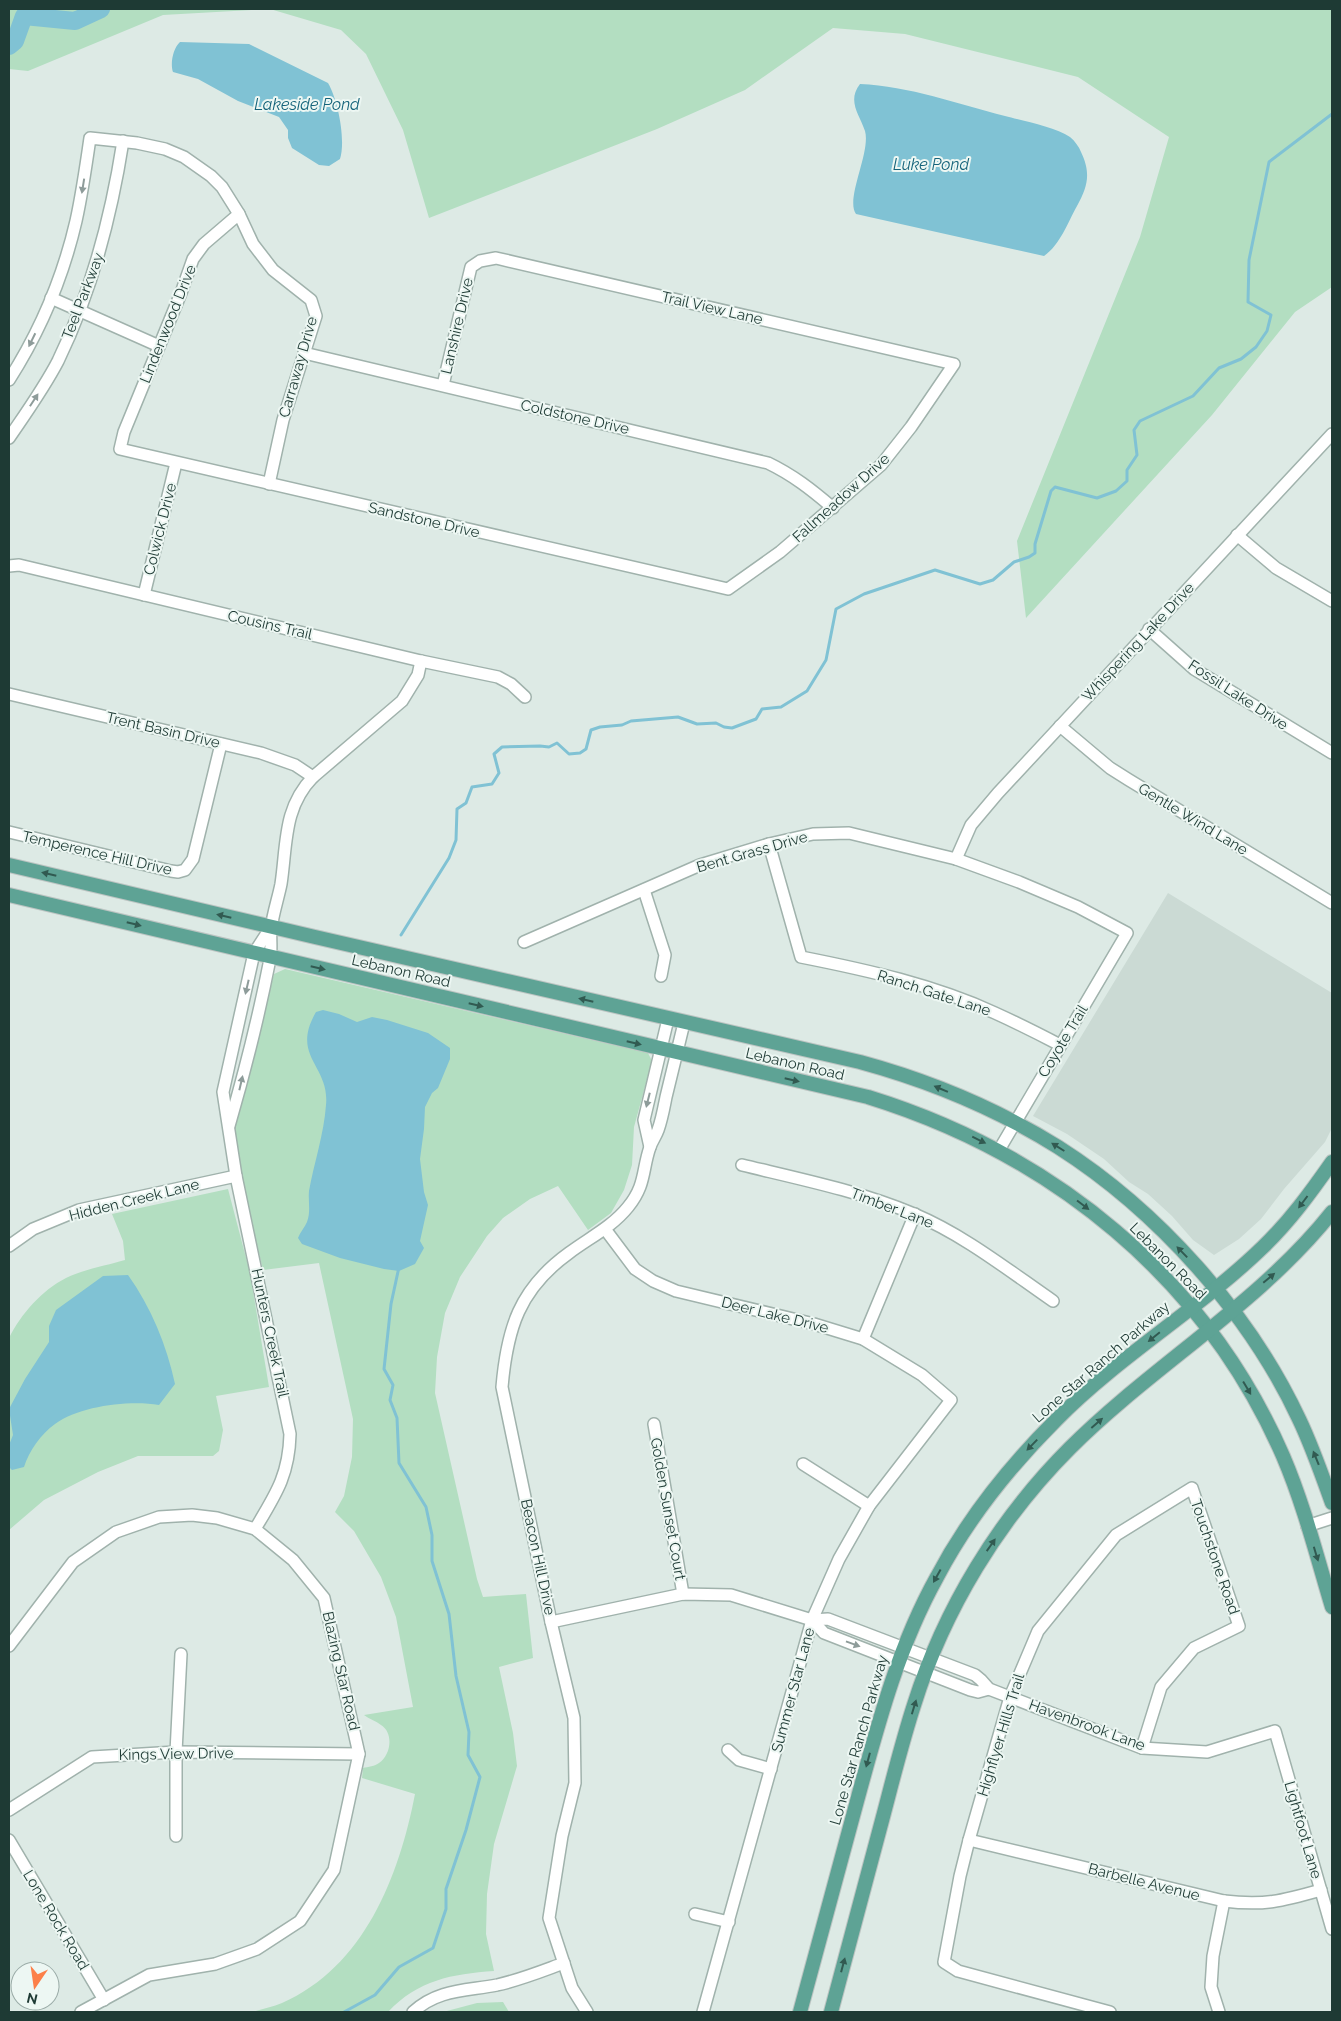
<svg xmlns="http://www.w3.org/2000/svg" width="1341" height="2021" font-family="Raleway,sans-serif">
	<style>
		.built { fill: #cbdad4 }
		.green { fill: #b3dec1 }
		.water { fill: #80c2d4 }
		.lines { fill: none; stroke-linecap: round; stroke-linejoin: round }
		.stream { stroke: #80c2d4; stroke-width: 3 }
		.river { stroke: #80c2d4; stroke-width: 18 }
		.minor-casing { stroke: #a0b2ac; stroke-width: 14 }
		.major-casing { stroke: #bcc4c2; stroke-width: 16 }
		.minor { stroke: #fff; stroke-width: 11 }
		.major { stroke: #5ea395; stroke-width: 14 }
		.oneway { fill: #8e9c9a }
		.oneway2 { fill: #315a51 }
		.labels { text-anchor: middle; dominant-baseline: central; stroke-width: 4; stroke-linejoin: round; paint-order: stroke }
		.street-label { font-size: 15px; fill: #1e3a34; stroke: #edf7f3 }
		.water-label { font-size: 16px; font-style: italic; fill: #14637a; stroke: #edf7f3 }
	</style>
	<rect width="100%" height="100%" fill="#ddeae5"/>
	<path class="built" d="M1168,893L1332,993V1128L1325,1142L1284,1189L1261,1219L1239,1239L1214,1255L1193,1240L1172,1216L1148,1194L1129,1182L1104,1159L1067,1134L1033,1116Z"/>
	<g class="green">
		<path d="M9,9H1332V287L1295,312L1212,415L1026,618L1017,541L1140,237L1169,137L1078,77L905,34L833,28L745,90L657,129L429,218L403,130L366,54L341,30L270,9L163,15L28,71L9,69Z"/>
		<path d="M285,969L648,1053L652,1061L634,1127L632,1165L624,1190L611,1213L588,1230L558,1186L530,1199L503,1218L487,1236L460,1277L445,1313L437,1357L435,1393L477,1579L483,1597L526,1594L533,1658L499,1667L513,1733L517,1766L494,1844L487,1894L486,1934L494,1971C452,1974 418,1980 388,2012H252C262,2009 273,2007 282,2003C364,1967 399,1877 415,1794L362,1778L363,1768C368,1767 375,1766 379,1763C391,1755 394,1733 381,1725C376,1721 369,1719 364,1715L413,1707L396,1617L381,1577L354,1531L335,1512L344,1496L352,1457L353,1419L319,1263L263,1270L240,1172L235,1127L274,974Z"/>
		<path d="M228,1189L250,1273L269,1387L216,1396L223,1430L219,1451L213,1456H138L98,1472L44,1500L9,1530V1338C21,1314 42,1290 66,1278C82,1270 108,1265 125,1260L123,1241L112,1214Z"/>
		<path d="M503,2002L509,2012H443L477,2003Z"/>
	</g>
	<g class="water">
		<path d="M180,42L249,44L328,83C338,100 346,140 340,159L329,166L319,165L292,148L288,138V130L279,117L238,101L198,79L173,72C170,64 173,48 180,42Z"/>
		<path d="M860,84C909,86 958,104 1005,116C1023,121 1055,127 1070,137C1075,141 1079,147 1081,152C1091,173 1088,186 1077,206C1068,222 1060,245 1044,256L856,214C845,199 871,152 865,131C859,114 847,101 860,84Z"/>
		<path d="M323,1010L339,1014L357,1022L372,1017L387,1020L428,1033L450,1048V1059L438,1088L432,1093L425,1107L424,1129L420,1159L424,1192L428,1205L420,1241L424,1248L415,1264L399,1271L384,1269L340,1258L302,1244L298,1238C300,1232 305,1227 307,1222C311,1212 308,1201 309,1191C314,1163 324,1134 326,1105C330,1065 290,1057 316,1012Z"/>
		<path d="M128,1275C151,1307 167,1346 175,1384L159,1405C129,1400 80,1406 55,1424C41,1434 29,1451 24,1467L12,1470L9,1467V1445L13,1435L9,1409L25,1379L49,1342V1326L56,1310L103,1276Z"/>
	</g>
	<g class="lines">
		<g class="stream">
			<path d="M401,935L449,858L456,840L457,809L466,803L472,787L492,784L499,773L494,754L502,747L540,746L549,747L557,743L569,754L580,753L586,749L591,730L600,727L622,725L631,721L678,717L697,724L716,723L724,727L732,728L756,719L762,709L781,707L807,691L826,660L836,609L864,594L935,570L980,584L993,580L1014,562L1029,557L1035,553V544L1051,491L1055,487L1097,498L1116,491L1127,481V470L1137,455L1134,430L1140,421L1193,396L1219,368L1241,359L1256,347L1267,331L1271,315L1248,302L1249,260L1269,162L1332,114"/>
			<path d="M344,2012L375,1995L399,1967L433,1948L446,1909V1889L466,1830L480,1777L468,1755L469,1732L456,1676L449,1614L432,1561V1535L426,1507L399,1463L397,1418L390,1400L393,1385L384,1369L391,1304L399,1267"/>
		</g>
		<path class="river" d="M9,46L15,41L24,16L75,21L101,9"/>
		<g class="minor-casing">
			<g id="minor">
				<path d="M239,214L204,244L193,259L181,293L124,432L120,449L728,589L780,552L881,465L911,427L954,364L496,258L480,261L471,267L443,385"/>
				<path d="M51,298L159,346"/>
				<path d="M304,353L768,463C793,475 812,490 833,508"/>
				<path d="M9,380C39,333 63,277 76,221C82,194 86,166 90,138L137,143L165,149L184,157L211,176L222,187L239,214L253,244L273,270L311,300L316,316L283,420L269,484"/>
				<path d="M9,438C26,413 44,388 58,361C92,291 111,218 123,141"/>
				<path d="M1237,535L1276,568L1332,601"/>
				<path d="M9,566L19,565L421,661L498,677L511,684L525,697"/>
				<path d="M144,595L176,463"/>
				<path d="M1149,629L1194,669L1332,753"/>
				<path d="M9,694L261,753L295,765L313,777"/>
				<path d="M1060,726L1110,768L1129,780L1332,903"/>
				<path d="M9,832L171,871L178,872L185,870L193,859L221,744"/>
				<path d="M769,844L801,957C867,970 934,985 995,1013C1017,1023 1039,1034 1060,1045"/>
				<path d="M956,859L971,825L998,793L1332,434"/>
				<path d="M644,890L665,955L661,976"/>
				<path d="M524,942L700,865L769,844L813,834L849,833L956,859L1019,882L1078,907L1127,933L999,1150"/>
				<path d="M229,1126C245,1071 259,1015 270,959C272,949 270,939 271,929C273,913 278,899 281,884C287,844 283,808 313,777L402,701L418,675L421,661"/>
				<path d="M650,1147L644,1120L668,1019"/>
				<path d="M742,1165C800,1179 859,1191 914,1214C964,1235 1008,1270 1053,1301"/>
				<path d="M605,1229L635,1269L653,1281L676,1291L814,1324L863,1339L922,1375L951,1400L869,1506L839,1559L812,1620L703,2012"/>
				<path d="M9,1246L33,1229L79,1210L236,1176"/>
				<path d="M863,1339L915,1214"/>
				<path d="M654,1424L683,1594"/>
				<path d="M803,1464L869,1506"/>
				<path d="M1307,1526L1332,1518"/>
				<path d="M255,1529C276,1494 289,1475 290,1434L236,1176L223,1092L254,953L271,927"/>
				<path d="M812,1620L824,1633L970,1690L978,1692L989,1689"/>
				<path d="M551,1622L683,1594L731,1595L812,1620L828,1619L975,1675L981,1680L989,1689L1142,1748L1207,1752L1275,1731L1332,1929"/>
				<path d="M9,1646L73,1562L116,1532L159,1517L192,1515L217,1518L255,1529L293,1560L324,1598L359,1754L334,1870L300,1921L257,1949L215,1964L149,1975L81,2012"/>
				<path d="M728,1750L739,1760L771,1769"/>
				<path d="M9,1810L92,1757L176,1752L359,1754"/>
				<path d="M176,1836V1752L181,1654"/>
				<path d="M9,1840L104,2000"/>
				<path d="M969,1840L1224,1901C1264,1906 1282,1901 1321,1890"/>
				<path d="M695,1914L729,1922"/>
				<path d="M413,2012C438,1989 466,1991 497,1985C520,1980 542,1971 564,1963"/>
				<path d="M587,2012L572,1988L549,1918L562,1836L575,1783L574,1718L551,1622L502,1387C507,1329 519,1289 569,1253C589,1238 612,1227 628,1207C646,1185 642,1170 650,1147C652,1141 656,1136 658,1130C662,1119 664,1107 666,1097C672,1072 678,1047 684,1023"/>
				<path d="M1110,2012L958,1971L944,1962L960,1876L969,1840L1010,1697L1038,1631L1116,1535L1192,1488L1239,1626L1194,1648L1161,1687L1142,1748"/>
				<path d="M1219,2012L1211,1987L1213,1956L1224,1901"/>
			</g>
		</g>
		<g class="major-casing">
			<g id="major">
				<path d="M9,865L315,937L860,1062C930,1081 997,1109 1058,1147C1157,1210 1249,1312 1299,1419C1312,1446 1322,1475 1332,1503"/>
				<path d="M9,895L868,1097C1052,1154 1205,1277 1283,1456C1304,1505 1317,1557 1332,1607"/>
				<path d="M800,2012C819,1942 838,1872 857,1801C878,1724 898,1647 937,1577C968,1518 1009,1467 1056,1420C1119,1356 1199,1309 1263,1247C1290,1221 1311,1192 1332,1162"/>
				<path d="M831,2012C847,1951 864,1889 880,1828C891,1787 901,1745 914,1705C944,1609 999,1519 1070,1448C1152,1366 1260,1303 1332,1212"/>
			</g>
		</g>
		<use href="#minor" class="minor"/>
		<use href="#major" class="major"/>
	</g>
	<defs><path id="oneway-solid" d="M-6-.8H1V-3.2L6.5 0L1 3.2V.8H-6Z" transform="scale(1.25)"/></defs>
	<g class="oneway">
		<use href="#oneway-solid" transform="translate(83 186) rotate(99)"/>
		<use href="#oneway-solid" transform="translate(32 340) rotate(116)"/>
		<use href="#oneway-solid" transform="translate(34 400) rotate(-57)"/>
		<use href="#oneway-solid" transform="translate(247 987) rotate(103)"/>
		<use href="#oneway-solid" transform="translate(241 1083) rotate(-77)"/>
		<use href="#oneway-solid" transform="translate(648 1100) rotate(104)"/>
		<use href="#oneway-solid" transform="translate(853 1644) rotate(20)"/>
	</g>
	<g class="oneway2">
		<use href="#oneway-solid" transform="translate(49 874) rotate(-167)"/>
		<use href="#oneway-solid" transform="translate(224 916) rotate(-167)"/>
		<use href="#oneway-solid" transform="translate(134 924) rotate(14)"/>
		<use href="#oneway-solid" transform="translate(318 968) rotate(13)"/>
		<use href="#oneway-solid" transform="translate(586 1000) rotate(-167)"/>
		<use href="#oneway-solid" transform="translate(476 1005) rotate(13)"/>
		<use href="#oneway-solid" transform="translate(634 1043) rotate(13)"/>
		<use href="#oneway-solid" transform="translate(792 1080) rotate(13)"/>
		<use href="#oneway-solid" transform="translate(941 1089) rotate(-157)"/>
		<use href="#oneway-solid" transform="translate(979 1140) rotate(26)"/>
		<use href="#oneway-solid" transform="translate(1058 1147) rotate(-148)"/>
		<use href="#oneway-solid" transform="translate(1303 1202) rotate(127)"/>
		<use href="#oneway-solid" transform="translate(1083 1205) rotate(37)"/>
		<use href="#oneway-solid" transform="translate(1182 1252) rotate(-134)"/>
		<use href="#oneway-solid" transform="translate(1269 1278) rotate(-40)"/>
		<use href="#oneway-solid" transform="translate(1154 1337) rotate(141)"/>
		<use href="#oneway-solid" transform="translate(1247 1388) rotate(59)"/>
		<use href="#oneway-solid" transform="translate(1097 1423) rotate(-41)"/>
		<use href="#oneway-solid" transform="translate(1032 1445) rotate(134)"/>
		<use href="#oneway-solid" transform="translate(1316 1458) rotate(-112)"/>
		<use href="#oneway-solid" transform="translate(991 1545) rotate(-55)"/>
		<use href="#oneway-solid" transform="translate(1316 1554) rotate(73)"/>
		<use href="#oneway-solid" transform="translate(937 1576) rotate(119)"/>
		<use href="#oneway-solid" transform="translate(914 1707) rotate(-73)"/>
		<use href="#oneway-solid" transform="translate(868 1760) rotate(105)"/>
		<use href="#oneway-solid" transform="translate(843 1965) rotate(-75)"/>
	</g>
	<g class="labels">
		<g class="street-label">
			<text transform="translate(83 296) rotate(-69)">Teel Parkway</text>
			<text transform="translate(712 308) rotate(13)">Trail View Lane</text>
			<text transform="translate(168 324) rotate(-68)">Lindenwood Drive</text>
			<text transform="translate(457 326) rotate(-77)">Lanshire Drive</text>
			<text transform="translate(298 367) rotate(-74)">Carraway Drive</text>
			<text transform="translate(575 417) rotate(13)">Coldstone Drive</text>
			<text transform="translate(841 498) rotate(-42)">Fallmeadow Drive</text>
			<text transform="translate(424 520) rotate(13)">Sandstone Drive</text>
			<text transform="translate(160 529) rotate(-76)">Colwick Drive</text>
			<text transform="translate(270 625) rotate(13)">Cousins Trail</text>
			<text transform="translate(1138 642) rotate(-47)">Whispering Lake Drive</text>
			<text transform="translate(1238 695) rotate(33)">Fossil Lake Drive</text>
			<text transform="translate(163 730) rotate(13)">Trent Basin Drive</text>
			<text transform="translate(1193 819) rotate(31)">Gentle Wind Lane</text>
			<text transform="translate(752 852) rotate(-16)">Bent Grass Drive</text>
			<text transform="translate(97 853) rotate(13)">Temperence Hill Drive</text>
			<text transform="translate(401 971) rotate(13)">Lebanon Road</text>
			<text transform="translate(934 993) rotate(18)">Ranch Gate Lane</text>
			<text transform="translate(1063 1041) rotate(-59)">Coyote Trail</text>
			<text transform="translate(795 1064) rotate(13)">Lebanon Road</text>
			<text transform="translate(134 1200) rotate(-14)">Hidden Creek Lane</text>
			<text transform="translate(892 1208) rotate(21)">Timber Lane</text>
			<text transform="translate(1168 1261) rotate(45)">Lebanon Road</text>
			<text transform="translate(775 1315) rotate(14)">Deer Lake Drive</text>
			<text transform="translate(270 1333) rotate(78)">Hunters Creek Trail</text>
			<text transform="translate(1101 1362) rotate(-41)">Lone Star Ranch Parkway</text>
			<text transform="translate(668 1509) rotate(80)">Golden Sunset Court</text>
			<text transform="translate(538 1557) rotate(78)">Beacon Hill Drive</text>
			<text transform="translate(1215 1557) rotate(71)">Touchstone Road</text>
			<text transform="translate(341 1671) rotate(77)">Blazing Star Road</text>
			<text transform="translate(793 1690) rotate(-75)">Summer Star Lane</text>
			<text transform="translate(1087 1725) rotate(20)">Havenbrook Lane</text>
			<text transform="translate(1001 1735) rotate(-73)">Highflyer Hills Trail</text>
			<text transform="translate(859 1740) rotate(-74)">Lone Star Ranch Parkway</text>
			<text transform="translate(176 1754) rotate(-1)">Kings View Drive</text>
			<text transform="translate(1303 1830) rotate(74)">Lightfoot Lane</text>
			<text transform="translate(1144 1882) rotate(14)">Barbelle Avenue</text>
			<text transform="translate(56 1920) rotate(59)">Lone Rock Road</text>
		</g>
		<g class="water-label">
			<text x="307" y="104">Lakeside Pond</text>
			<text x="931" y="164">Luke Pond</text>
		</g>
	</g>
	<rect width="1341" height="2021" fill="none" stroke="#1e3a34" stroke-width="20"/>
	<g transform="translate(35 1986) rotate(193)"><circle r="24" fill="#edf7f3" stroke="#9aaba7"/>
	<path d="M0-4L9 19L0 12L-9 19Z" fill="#fc7f49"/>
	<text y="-8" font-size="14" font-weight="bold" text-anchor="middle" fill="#1e3a34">N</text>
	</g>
</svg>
